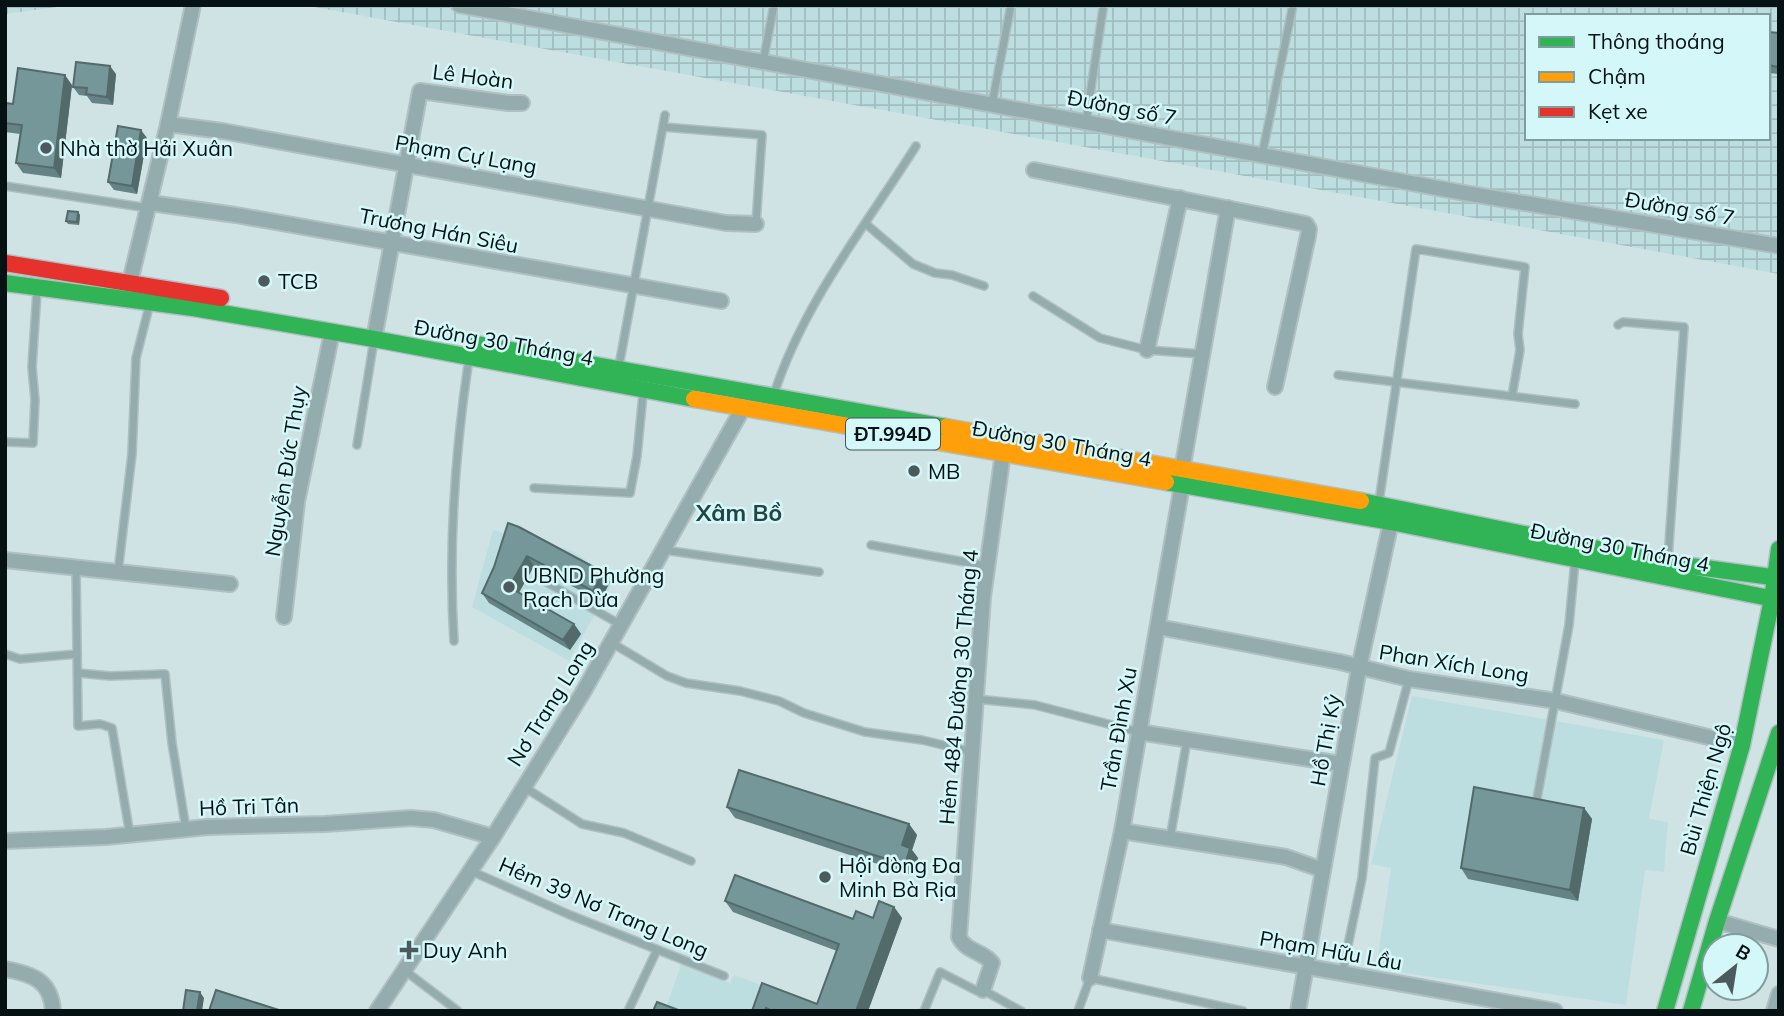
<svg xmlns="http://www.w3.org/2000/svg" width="1784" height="1016" font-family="Mulish,sans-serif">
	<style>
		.built { fill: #bddee1 }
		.industrial { fill: url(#industrial-grid); fill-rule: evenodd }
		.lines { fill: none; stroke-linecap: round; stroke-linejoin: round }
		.lane-casing { stroke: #b0c0c2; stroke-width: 10 }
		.street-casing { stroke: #b0c0c2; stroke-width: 18 }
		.fast-casing { stroke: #b0c0c2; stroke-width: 19 }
		.slow-casing { stroke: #b0c0c2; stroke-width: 19 }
		.jam-casing { stroke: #b0c0c2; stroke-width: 19 }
		.lane { stroke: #94acad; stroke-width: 7 }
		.street { stroke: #94acad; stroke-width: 14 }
		.fast { stroke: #30b455; stroke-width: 16 }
		.slow { stroke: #ff9f0a; stroke-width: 16 }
		.jam { stroke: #e5322d; stroke-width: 16 }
		.wall { fill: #658284 }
		.shaded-wall { fill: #536a6b }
		.building { fill: #769799; stroke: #536a6b; stroke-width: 2 }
		.poi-dot { fill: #4c5a5c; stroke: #d4f8fa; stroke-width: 2.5 }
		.labels { text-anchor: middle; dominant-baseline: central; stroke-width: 5; stroke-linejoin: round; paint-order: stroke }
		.shield { fill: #d4f8fa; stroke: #435658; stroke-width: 2 }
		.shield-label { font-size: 19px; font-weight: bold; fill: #051112 }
		.street-label { font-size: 21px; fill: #051112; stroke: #d4f8fa }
		.poi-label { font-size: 21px; fill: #051112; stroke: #d4f8fa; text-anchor: start }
		.neighbourhood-label { font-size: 23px; font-weight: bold; fill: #234345; stroke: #d4f8fa }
	</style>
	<defs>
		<pattern id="industrial-grid" width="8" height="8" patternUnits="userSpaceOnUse" patternTransform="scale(1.75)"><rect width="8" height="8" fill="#bddee1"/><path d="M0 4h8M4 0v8" fill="none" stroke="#a1bdc0"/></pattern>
	</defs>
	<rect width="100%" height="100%" fill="#cfe3e5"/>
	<g class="built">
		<path d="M493,530L573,551L614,580L569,661L472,607Z"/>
		<path d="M1412,696L1664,740L1649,819L1668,822L1664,872L1645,870L1626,1005L1376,969L1391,868L1371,864Z"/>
		<path d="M681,964L730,983L734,975L833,1011H665Z"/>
	</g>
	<g class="industrial">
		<path d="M5,5H72L5,14Z"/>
		<path d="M303,5H1779V274L1212,170ZM1527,16H1768V138H1527Z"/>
	</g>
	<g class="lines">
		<g class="lane-casing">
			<g id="lane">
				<path d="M763,62L774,5"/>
				<path d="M992,104L1011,5"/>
				<path d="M1086,122L1103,9"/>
				<path d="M663,127L762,135L756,224"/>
				<path d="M1262,155L1293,5"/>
				<path d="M5,186L148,208"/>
				<path d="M866,224L913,264L935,273L952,275L984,286"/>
				<path d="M1033,296L1100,338L1147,350L1202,354"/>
				<path d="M1618,325L1623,322L1684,327L1668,559"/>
				<path d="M619,366L665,115"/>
				<path d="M1338,375L1575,404"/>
				<path d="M774,394C804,302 865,227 916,146"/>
				<path d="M5,442L33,443L35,400L32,367L37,291"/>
				<path d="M357,445L374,340"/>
				<path d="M534,488L630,493L637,456L643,394"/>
				<path d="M1379,502L1416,249L1525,267L1518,334L1520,350L1512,396"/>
				<path d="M871,545L987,566"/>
				<path d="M664,550L819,572"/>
				<path d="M76,568L78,726L100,724L112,728L130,835"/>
				<path d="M118,572L132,454L136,358L150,303"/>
				<path d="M546,582L621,625"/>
				<path d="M454,641C448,546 455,452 469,358"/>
				<path d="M612,643L667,676L686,683L740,691L779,701L804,713L865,732L922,740L972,752"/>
				<path d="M5,654L20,659L77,654"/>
				<path d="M78,673L110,676L165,674L172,743L186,829"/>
				<path d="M976,699L1035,705L1139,732"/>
				<path d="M524,787L582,824L624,833L691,861"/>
				<path d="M1536,804L1569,625L1575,561"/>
				<path d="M1170,839L1187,740"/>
				<path d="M471,871L570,915L724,976"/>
				<path d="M404,970L458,1011"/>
				<path d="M1342,974L1362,878L1375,758L1389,753L1409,679"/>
				<path d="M628,1011L657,950"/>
				<path d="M924,1011L940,972L977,991L983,990L1021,1011"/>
				<path d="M1078,1011L1090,978L1243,1011"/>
			</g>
		</g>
		<g class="street-casing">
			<g id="street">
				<path d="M459,5L1459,192L1779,246"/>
				<path d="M168,124L222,131L726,223L756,224"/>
				<path d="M1034,170L1306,224L1309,229L1308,236L1275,387"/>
				<path d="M150,203L236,215L721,301"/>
				<path d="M130,282L168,124L193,5"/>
				<path d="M374,339L420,91L508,103H522"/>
				<path d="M1147,350L1180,198"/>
				<path d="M5,560L230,584"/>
				<path d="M284,617L297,502L332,332"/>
				<path d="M1158,627L1340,662L1409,679L1556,701L1742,745"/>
				<path d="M1139,732L1341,764"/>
				<path d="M1122,831L1286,857L1323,870"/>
				<path d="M5,841L106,837L208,827L325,824L411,818L434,820L493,837"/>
				<path d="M1717,921L1779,939"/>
				<path d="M1100,930L1555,1011"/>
				<path d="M5,969C32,974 51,980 53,1011"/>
				<path d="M1090,978L1122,831L1182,485V470L1228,208"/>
				<path d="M983,990L992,963C983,951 966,952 959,937L983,597L1003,453"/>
				<path d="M377,1011L493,837L582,694L743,408"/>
				<path d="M1298,1011L1359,668L1391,522"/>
				<path d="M1774,1011L1779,994"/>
			</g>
		</g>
		<g class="fast-casing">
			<g id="fast">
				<path d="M5,283L193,308L374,339L694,399"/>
				<path d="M476,344L946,427"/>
				<path d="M1166,482L1391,522L1779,600"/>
				<path d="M1361,501L1668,563L1779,578"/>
				<path d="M1665,1011L1742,745L1772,599L1779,549"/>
				<path d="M1691,1011L1717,921L1779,733"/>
			</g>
		</g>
		<g class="slow-casing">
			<g id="slow">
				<path d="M694,399L1166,482"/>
				<path d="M946,427L1361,501"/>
			</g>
		</g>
		<g class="jam-casing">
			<path id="jam" d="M5,263L221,298"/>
		</g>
		<use href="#lane" class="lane"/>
		<use href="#street" class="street"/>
		<use href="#fast" class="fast"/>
		<use href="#slow" class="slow"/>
		<use href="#jam" class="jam"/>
	</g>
	<g class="wall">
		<path d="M1768,32L1779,33V74L1768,73Z"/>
		<path d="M116,74L113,105L92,103L87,96L79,95L73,87Z"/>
		<path d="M72,85L61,178L23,173L16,163L20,134L5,132V103L13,104Z"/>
		<path d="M147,138L137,194L114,190L108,182Z"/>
		<path d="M78,212L80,215L79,225L68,224L66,221Z"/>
		<path d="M508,523L610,582L600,601L534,566L518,593L574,624L581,634L570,650L489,603L482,593L494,567Z"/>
		<path d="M727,807L909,824L917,835L912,850L918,858L912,875L735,818Z"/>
		<path d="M1584,808L1592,819L1578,901L1468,879L1461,868Z"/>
		<path d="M725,901L853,919L873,918L894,907L902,918L868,1011H752L762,983L817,1004L837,951L733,912Z"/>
	</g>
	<g class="shaded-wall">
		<path d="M110,66L116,74L113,105L107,97Z"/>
		<path d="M65,75L72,85L61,178L54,168Z"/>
		<path d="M141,130L147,138L137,194L132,186Z"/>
		<path d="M78,212L80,215L79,225L77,222Z"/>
		<path d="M527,556L534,566L516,598L509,587Z"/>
		<path d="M603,572L610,582L600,601L593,591Z"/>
		<path d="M574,624L581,634L570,650L563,640Z"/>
		<path d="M1584,808L1592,819L1578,901L1570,890Z"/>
		<path d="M909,824L917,835L912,850L918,858L912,875L905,865L902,845Z"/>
		<path d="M894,907L902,918L868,1011H856Z"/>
		<path d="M200,992L204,998L202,1011H197Z"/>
	</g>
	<g class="building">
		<path d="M1768,32L1779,33L1778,67L1768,65Z"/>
		<path d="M76,62L110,66L107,97L86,94L87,88L73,87Z"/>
		<path d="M18,68L65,75L54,168L16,163L22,125L5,123V103L13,104Z"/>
		<path d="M118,126L141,130L132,186L108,182Z"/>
		<path d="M68,211L78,212L77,222L66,221Z"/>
		<path d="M508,523L519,527L603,572L593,591L527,556L509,587L574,624L563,640L482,593L494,567Z"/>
		<path d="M739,770L909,824L902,845L910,848L905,865L727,807Z"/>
		<path d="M1474,787L1584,808L1570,890L1461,868Z"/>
		<path d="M735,875L853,919L856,911L873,918L879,901L894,907L856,1011H772L766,1008L765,1011H752L762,983L817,1004L839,944L725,901Z"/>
		<path d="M186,990L200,992L197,1011H183Z"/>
		<path d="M216,990L282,1011H209Z"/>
		<path d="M657,1002L681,1011H653Z"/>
	</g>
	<g class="poi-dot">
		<circle cx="46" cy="148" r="7"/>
		<circle cx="264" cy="281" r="7"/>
		<circle cx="914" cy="471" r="7"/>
		<circle cx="509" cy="587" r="7"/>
		<circle cx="825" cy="877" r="7"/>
		<path d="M405.5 939.5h7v7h7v7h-7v7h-7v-7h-7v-7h7z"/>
	</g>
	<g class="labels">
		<rect class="shield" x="846" y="418.5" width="94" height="31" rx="5"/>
		<g class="shield-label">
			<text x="893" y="434">ĐT.994D</text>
		</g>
		<g class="street-label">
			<text transform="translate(473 76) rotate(7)">Lê Hoàn</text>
			<text transform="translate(1122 107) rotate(11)">Đường số 7</text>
			<text transform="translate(466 154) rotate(10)">Phạm Cự Lạng</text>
			<text transform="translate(1680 208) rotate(10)">Đường số 7</text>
			<text transform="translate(439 230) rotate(11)">Trương Hán Siêu</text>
			<text transform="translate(504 342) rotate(10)">Đường 30 Tháng 4</text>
			<text transform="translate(1062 443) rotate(10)">Đường 30 Tháng 4</text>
			<text transform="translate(285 471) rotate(-81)">Nguyễn Đức Thụy</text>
			<text transform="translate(1620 547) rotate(11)">Đường 30 Tháng 4</text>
			<text transform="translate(1454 663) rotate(9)">Phan Xích Long</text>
			<text transform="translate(958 687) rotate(-85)">Hẻm 484 Đường 30 Tháng 4</text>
			<text transform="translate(550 703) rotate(-58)">Nơ Trang Long</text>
			<text transform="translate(1118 729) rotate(-80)">Trần Đình Xu</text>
			<text transform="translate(1325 740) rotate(-80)">Hồ Thị Kỷ</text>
			<text transform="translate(1705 789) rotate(-74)">Bùi Thiện Ngộ</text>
			<text transform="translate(249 806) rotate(-2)">Hồ Tri Tân</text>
			<text transform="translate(604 907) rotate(23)">Hẻm 39 Nơ Trang Long</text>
			<text transform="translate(1331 950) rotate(10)">Phạm Hữu Lầu</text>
		</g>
		<g class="poi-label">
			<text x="60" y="148">Nhà thờ Hải Xuân</text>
			<text x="278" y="281">TCB</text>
			<text x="928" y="471">MB</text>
			<text x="523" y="575">UBND Phường<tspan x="523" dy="24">Rạch Dừa</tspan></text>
			<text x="839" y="865">Hội dòng Đa<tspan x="839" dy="24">Minh Bà Rịa</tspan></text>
			<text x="423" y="950">Duy Anh</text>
		</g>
		<g class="neighbourhood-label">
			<text x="739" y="512">Xâm Bồ</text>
		</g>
	</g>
	<rect width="1784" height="1016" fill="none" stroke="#051112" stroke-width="14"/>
	<rect x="1525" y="14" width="245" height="126" fill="#d4f8fa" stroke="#819c9d" stroke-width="2"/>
	<rect x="1539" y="37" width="35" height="10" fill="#30b455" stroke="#819c9d" stroke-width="2"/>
	<text x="1588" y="49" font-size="21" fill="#051112">Thông thoáng</text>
	<rect x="1539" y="72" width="35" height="10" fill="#ff9f0a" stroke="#819c9d" stroke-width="2"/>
	<text x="1588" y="84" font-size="21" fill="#051112">Chậm</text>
	<rect x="1539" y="107" width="35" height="10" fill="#e5322d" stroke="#819c9d" stroke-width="2"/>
	<text x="1588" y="119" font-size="21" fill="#051112">Kẹt xe</text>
	<g transform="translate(1735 967) rotate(30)"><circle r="33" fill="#d4f8fa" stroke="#819c9d" stroke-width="2"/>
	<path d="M0-5L12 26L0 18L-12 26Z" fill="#4c5a5c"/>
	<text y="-10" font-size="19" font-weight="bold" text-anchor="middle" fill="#051112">B</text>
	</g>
</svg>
